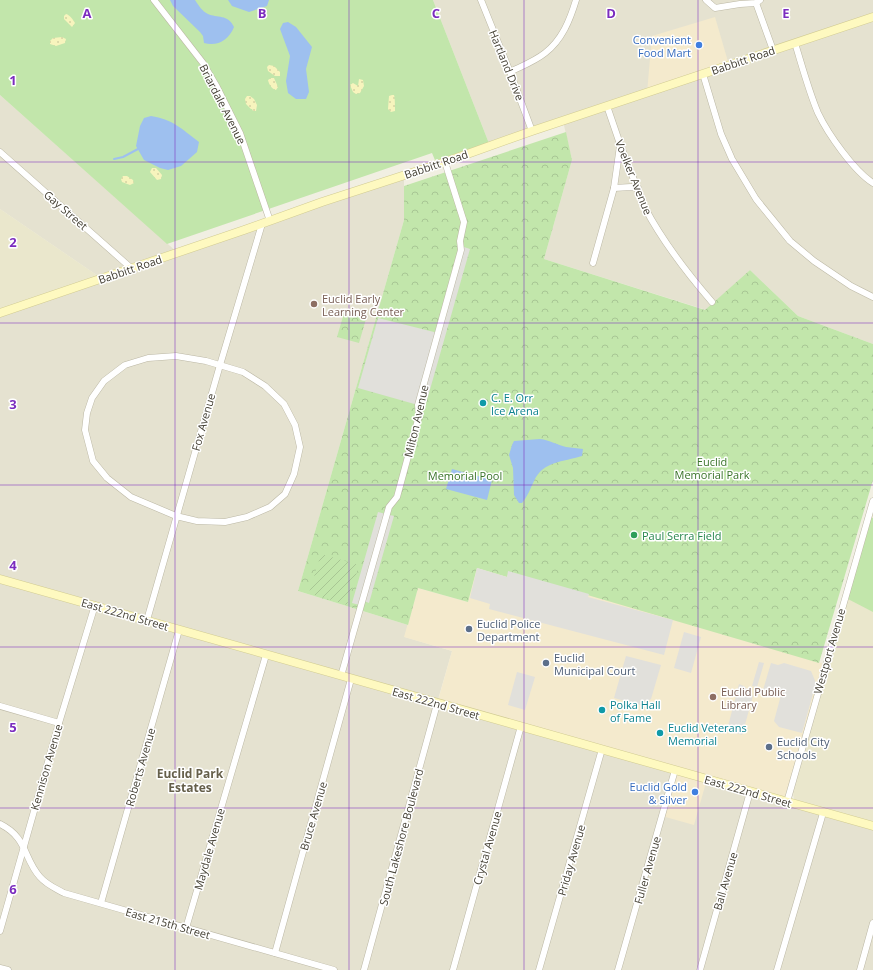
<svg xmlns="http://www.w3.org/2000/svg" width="873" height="970" font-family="'Open Sans',sans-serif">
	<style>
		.residential { fill: #e5e2d0 }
		.commercial { fill: #f4eacd }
		.education { fill: #eae7cc }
		.grass { fill: #c2e6ab }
		.forest { fill: url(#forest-crowns) }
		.sand { fill: url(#sand-dots) }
		.garden { fill: url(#garden-furrows) }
		.parking { fill: #e1e0db }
		.water { fill: #9ec0ef }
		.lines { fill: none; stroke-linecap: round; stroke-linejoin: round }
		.stream { stroke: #9ec0ef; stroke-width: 2 }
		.street-casing { stroke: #bcb8a5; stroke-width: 7 }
		.secondary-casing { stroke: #d1cb92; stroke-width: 9 }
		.street { stroke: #fff; stroke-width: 6 }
		.secondary { stroke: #fef9c0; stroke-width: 8 }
		.grid { fill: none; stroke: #7b2cbf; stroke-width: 1; stroke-opacity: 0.55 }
		.shop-dot { fill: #3f7fe0; stroke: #fff; stroke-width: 1.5 }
		.education-dot { fill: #8d6e63; stroke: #fff; stroke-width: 1.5 }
		.culture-dot { fill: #0f9aa8; stroke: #fff; stroke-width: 1.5 }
		.leisure-dot { fill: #2e9e5b; stroke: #fff; stroke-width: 1.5 }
		.service-dot { fill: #5c6f8a; stroke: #fff; stroke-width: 1.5 }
		.labels { text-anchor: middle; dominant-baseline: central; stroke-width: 3; stroke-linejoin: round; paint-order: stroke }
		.shop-label { font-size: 11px; fill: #366cbe; stroke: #fff; text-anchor: end }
		.street-label { font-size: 11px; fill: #433f33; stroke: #fff }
		.education-label { font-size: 11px; fill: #785e54; stroke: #fff; text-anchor: start }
		.culture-label { font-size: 11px; fill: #0d838f; stroke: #fff; text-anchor: start }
		.park-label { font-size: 11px; fill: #387328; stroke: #fff }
		.leisure-label { font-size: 11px; fill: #27864d; stroke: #fff; text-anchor: start }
		.service-label { font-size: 11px; fill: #4e5e75; stroke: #fff; text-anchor: start }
		.neighbourhood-label { font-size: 12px; font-weight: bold; fill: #655f4a; stroke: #fff }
		.grid-label { font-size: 13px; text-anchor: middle; font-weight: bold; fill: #7b2cbf; stroke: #fff; stroke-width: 3; stroke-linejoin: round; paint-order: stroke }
	</style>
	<defs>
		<pattern id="forest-crowns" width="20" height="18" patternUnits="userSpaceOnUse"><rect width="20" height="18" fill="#c2e6ab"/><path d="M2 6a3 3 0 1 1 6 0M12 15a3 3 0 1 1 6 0" fill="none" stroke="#a8c694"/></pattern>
		<pattern id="sand-dots" width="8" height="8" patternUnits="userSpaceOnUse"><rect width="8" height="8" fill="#f7f4bd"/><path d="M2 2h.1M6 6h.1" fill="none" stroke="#d5d2a3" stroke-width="1.8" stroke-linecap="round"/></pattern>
		<pattern id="garden-furrows" width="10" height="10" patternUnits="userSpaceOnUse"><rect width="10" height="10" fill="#c2e6ab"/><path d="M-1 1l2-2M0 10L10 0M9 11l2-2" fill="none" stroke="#a8c694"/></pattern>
	</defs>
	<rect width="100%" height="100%" fill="#f1efe2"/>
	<g class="residential">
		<path d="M433,0H873V344L798,316L750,270L706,310L544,259L572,160L563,121L490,146Z"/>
		<path d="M0,95L178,253L404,175V220L298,591L408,625L405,637L452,651L437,703L873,826V970H0V313L101,278L0,209Z"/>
	</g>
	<g class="commercial">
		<path d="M715,17L729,65L647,93L652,36Z"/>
		<path d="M477,568L507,577L508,571L825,664L787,802L707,779L694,825L662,816L675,770L437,704L452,651L404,637L418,588L468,602Z"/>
	</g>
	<g class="education">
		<path d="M0,209L101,278L0,313Z"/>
		<path d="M873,506V823L794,800L793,792Z"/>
	</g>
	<g class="grass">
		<path d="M0,0H433L490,146L437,165L432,153L167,244L0,95Z"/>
		<path d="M870,517L873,518V612L846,598Z"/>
	</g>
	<g class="forest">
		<path d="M566,132L572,160L544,259L705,310L750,270L798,316L873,344V480L819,663L509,572L507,577L477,568L468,602L418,588L408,625L298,591L404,220V186Z"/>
		<path d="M344,313L366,319L359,343L337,337Z"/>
	</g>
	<g class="sand">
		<path d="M66,14C70,15 73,20 75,23L72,27L64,19V16Z"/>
		<path d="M62,37L66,39L65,43L56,46L50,44V41L53,38Z"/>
		<path d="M269,65L274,66L280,72V76H275L268,71L267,67Z"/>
		<path d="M271,78H274L278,87L276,90C272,89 269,85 268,80Z"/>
		<path d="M359,79L363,80L364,86L360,93L356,94L353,92L350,85L353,83L358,86Z"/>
		<path d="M392,95H394C395,97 395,109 395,111L391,112L388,109L389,96Z"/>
		<path d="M247,96H250L254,99L257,105L256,111H253L252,109H251L246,104L245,99Z"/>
		<path d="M152,168H156L162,175L161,179L157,180L150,172Z"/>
		<path d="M123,176H127L133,180L134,183L130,185L122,182L121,179Z"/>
	</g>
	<path class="garden" d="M321,554L359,565L347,605L309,593Z"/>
	<g class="parking">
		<path d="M461,246L470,249L425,407L358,388L378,318L438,333Z"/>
		<path d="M378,512L394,516L369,603L364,601L363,606L352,603Z"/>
		<path d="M477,568L507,577L508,571L589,594L588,597L673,620L664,655L489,609L490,604L470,598Z"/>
		<path d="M684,632L701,637L691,673L674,668Z"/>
		<path d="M626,656L661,665L651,699L640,705L614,698Z"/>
		<path d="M759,662L764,663L757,687L752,686Z"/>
		<path d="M771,663L778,665L784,663L811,671L816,683L802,733L779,727L774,721L781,695L763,690Z"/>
		<path d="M517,672L535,677L525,710L508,705Z"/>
		<path d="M739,684L744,686L753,696L742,735L727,730Z"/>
	</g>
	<g class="water">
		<path d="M170,0H195C199,6 202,11 208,14C217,18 228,14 234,27C229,40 217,47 204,43L203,36L200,32L173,6Z"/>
		<path d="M228,0H269L267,6L249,12L232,6Z"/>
		<path d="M288,22L296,27L312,47L306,69L309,92L306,99H296L288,93L286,81L290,56L280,29L283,23Z"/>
		<path d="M151,116C172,119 182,129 199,142L197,152L181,166L168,170L160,168L144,160L136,146L140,126L144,118Z"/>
		<path d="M540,439C550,440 557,445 566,447C572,448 577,448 583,449L582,456C563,462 543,461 534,481C530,489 528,496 522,503H519L514,495L513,468L509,455L512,445L514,441Z"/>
		<path d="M452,469L492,480L487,500L446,489Z"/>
	</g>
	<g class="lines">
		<path class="stream" d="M114,159L123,157L138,149"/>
		<g class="street-casing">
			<g id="street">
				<path d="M154,0L203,63L217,87L240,133L270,221"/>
				<path d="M481,0L510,72L532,131"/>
				<path d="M706,0L715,8L740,4L756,3L760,0"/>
				<path d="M756,3L773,50"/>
				<path d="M795,43C802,66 809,92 818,113C828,134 854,171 873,183"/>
				<path d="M510,72C522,66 535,61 545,53C562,40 570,20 576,0"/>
				<path d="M703,74L721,134L732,159L756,199L790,241L814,261L851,286L873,297"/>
				<path d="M607,106L620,144L645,208C663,242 687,273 712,302"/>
				<path d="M0,152L131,268"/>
				<path d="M614,188L631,187L638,188"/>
				<path d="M593,263L614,188L620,146"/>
				<path d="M176,356L206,361L243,372L265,386L284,404L295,425L300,447L294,474L285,494L270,507L247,517L225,522L197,521L176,516L131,497L107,478L93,461L85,430L87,413L92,398L104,381L125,365L148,358Z"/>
				<path d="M147,620L220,365L262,224"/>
				<path d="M341,676L389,507L397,497L419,416L418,405L461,250L460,241L464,222L445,162"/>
				<path d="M0,706L59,723"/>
				<path d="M787,802L873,501"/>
				<path d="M0,824C28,838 23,858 40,877C47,885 55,888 64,893L334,970"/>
				<path d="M101,903L179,630"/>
				<path d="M186,928L266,655"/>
				<path d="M0,931L59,723L95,605"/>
				<path d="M275,953L351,679"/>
				<path d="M0,968L8,970"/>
				<path d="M364,970L437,704"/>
				<path d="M453,970L521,726"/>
				<path d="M539,970L602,749"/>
				<path d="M618,970L675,770"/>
				<path d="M700,970L750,792"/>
				<path d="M777,970L823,813"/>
				<path d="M860,970L873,923"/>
			</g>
		</g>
		<g class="secondary-casing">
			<g id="secondary">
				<path d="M0,313L244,230L322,202L445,162L532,131L873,17"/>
				<path d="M0,579L873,826"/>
			</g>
		</g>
		<use href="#street" class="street"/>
		<use href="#secondary" class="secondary"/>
	</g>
	<path class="grid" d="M175,0V970M349,0V970M524,0V970M698,0V970M0,162H873M0,323H873M0,485H873M0,647H873M0,808H873"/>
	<g class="shop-dot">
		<circle cx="699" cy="45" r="4"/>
		<circle cx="695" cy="792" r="4"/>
	</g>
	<g class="education-dot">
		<circle cx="314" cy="304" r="4"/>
		<circle cx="713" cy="697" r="4"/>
	</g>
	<g class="culture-dot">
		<circle cx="483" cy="403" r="4"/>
		<circle cx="602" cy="710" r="4"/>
		<circle cx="660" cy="733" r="4"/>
	</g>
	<circle class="leisure-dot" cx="634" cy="535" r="4"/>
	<g class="service-dot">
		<circle cx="469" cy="629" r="4"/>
		<circle cx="546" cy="663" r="4"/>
		<circle cx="769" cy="747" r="4"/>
	</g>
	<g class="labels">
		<g class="shop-label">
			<text x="691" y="39">Convenient<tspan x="691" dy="13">Food Mart</tspan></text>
			<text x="687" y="786">Euclid Gold<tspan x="687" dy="13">&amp; Silver</tspan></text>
		</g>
		<g class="street-label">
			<text transform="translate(743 60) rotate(-19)">Babbitt Road</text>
			<text transform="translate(507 65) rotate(68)">Hartland Drive</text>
			<text transform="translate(223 104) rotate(63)">Briardale Avenue</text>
			<text transform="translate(436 164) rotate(-19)">Babbitt Road</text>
			<text transform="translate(634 177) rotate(68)">Voelker Avenue</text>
			<text transform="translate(66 210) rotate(41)">Gay Street</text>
			<text transform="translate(130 269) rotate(-19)">Babbitt Road</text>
			<text transform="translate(416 421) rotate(-77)">Milton Avenue</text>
			<text transform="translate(203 422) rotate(-74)">Fox Avenue</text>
			<text transform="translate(125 614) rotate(16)">East 222nd Street</text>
			<text transform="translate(829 651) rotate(-74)">Westport Avenue</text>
			<text transform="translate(436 703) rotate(16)">East 222nd Street</text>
			<text transform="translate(46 767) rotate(-74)">Kennison Avenue</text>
			<text transform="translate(140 767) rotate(-74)">Roberts Avenue</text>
			<text transform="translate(748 791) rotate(16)">East 222nd Street</text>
			<text transform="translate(313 816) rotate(-74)">Bruce Avenue</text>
			<text transform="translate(401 837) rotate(-75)">South Lakeshore Boulevard</text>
			<text transform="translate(487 848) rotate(-74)">Crystal Avenue</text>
			<text transform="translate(209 849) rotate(-74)">Maydale Avenue</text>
			<text transform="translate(571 860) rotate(-74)">Priday Avenue</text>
			<text transform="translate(647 870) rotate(-74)">Fuller Avenue</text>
			<text transform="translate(725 881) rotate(-74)">Ball Avenue</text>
			<text transform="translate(168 923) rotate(16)">East 215th Street</text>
		</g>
		<g class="education-label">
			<text x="322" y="298">Euclid Early<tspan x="322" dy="13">Learning Center</tspan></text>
			<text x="721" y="691">Euclid Public<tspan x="721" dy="13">Library</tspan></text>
		</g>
		<g class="culture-label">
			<text x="491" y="397">C. E. Orr<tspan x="491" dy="13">Ice Arena</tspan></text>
			<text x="610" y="704">Polka Hall<tspan x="610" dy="13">of Fame</tspan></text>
			<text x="668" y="727">Euclid Veterans<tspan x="668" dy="13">Memorial</tspan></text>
		</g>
		<g class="park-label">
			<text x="712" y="461">Euclid<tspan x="712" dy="13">Memorial Park</tspan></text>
			<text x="465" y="475">Memorial Pool</text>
		</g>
		<g class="leisure-label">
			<text x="642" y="535">Paul Serra Field</text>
		</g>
		<g class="service-label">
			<text x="477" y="623">Euclid Police<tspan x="477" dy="13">Department</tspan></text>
			<text x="554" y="657">Euclid<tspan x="554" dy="13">Municipal Court</tspan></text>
			<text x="777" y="741">Euclid City<tspan x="777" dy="13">Schools</tspan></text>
		</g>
		<g class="neighbourhood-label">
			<text x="190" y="773">Euclid Park<tspan x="190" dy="14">Estates</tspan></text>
		</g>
	</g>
	<g class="grid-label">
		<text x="87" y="18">A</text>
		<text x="262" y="18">B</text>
		<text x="436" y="18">C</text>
		<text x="611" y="18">D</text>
		<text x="786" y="18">E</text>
		<text x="13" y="85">1</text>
		<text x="13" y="247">2</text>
		<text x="13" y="409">3</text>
		<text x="13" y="570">4</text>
		<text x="13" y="732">5</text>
		<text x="13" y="894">6</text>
	</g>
</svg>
